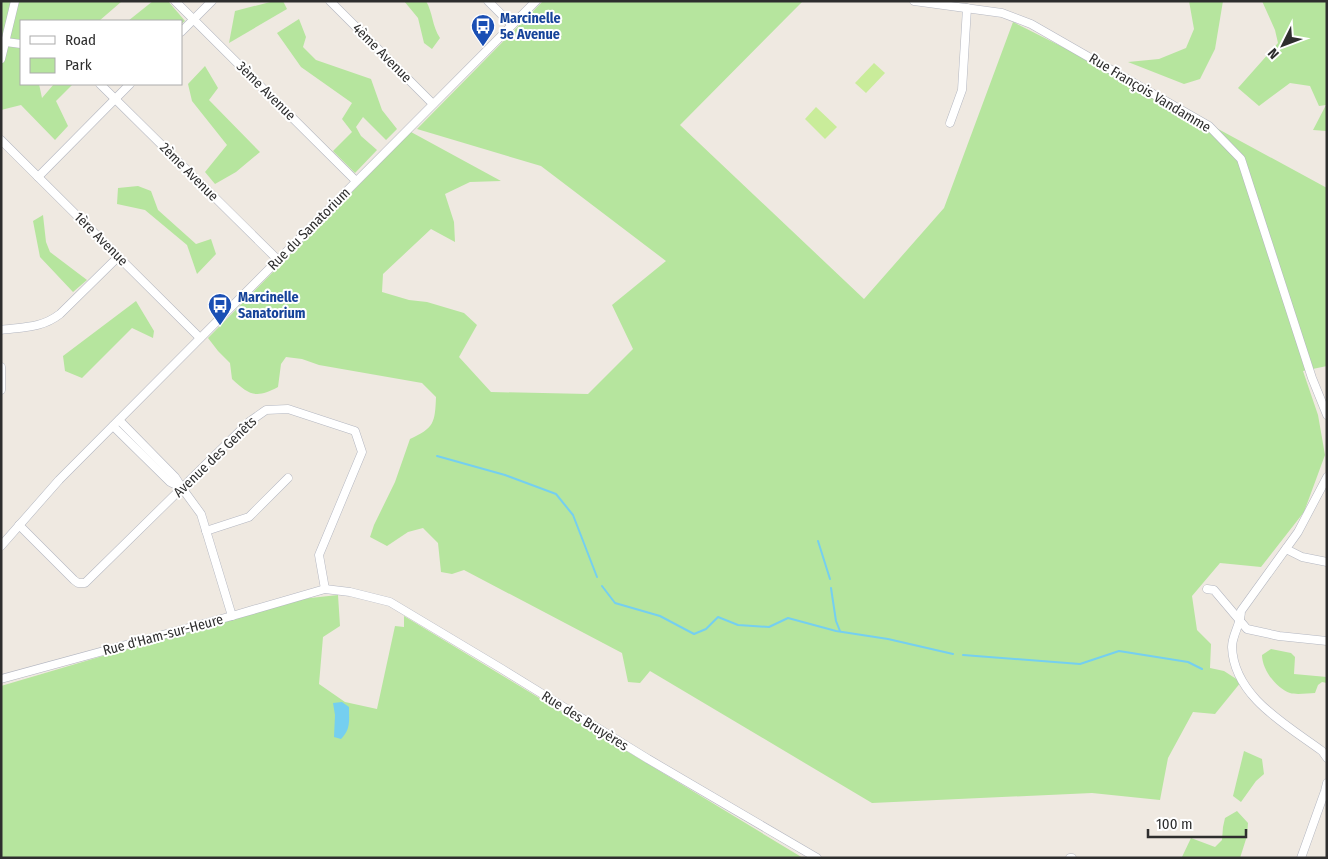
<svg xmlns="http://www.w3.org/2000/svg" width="1328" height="859" font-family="'Fira Sans Condensed',sans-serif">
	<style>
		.green { fill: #b6e59e }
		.pitch { fill: #c9ec9a }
		.water { fill: #75cff0 }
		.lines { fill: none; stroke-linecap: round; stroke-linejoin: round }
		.stream { stroke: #75cff0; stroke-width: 2 }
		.minor-casing { stroke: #b4b7c1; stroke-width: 9 }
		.minor { stroke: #fff; stroke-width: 8 }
		.labels { text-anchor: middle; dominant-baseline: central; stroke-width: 4; stroke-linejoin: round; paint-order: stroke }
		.transit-label { font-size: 14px; font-weight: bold; fill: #164399; stroke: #fff; text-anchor: start }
		.street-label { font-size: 14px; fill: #2e2e2e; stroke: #fff }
	</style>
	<rect width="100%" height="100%" fill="#efe9e1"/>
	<g class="green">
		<path d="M1,1L121,2L99,21H21V84H39L42,98L54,84H73L56,101L68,126L55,140L21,105L1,110Z"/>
		<path d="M153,1H168L185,21L181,24V21H128Z"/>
		<path d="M274,1H283L287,9L229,43L235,11Z"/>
		<path d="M404,1H426C433,13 432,26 440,38L432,49L424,43L418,18Z"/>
		<path d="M543,1H803L680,125L864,299L944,208L1013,22L1128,80L1327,188V366L1303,371L1318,415L1325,455L1304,512L1261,567L1220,563L1192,596L1197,630L1211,644L1210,668L1224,671L1241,682L1215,714L1193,712L1168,758L1160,800L1092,793L872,803L650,671L640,683L628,682L622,653L464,570L452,574L441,572L438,543L423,528L408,532L387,546L370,537L374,525L395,482L410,439C434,428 435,423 436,397L422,383L319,365L302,359L286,357L281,364L278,387C256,399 249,395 232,379L230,363L218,351L208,338L411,132L501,181L470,182L445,194L454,222L455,242L431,229L383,274L382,292L409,300L427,302L464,313L477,325L459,357L491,392L588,394L633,349L612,305L666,261L541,166L417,129Z"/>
		<path d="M1189,1H1223L1215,49L1200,79L1184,84L1128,62L1159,59L1186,48L1194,29Z"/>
		<path d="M1262,1H1327V131L1313,130L1326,105L1319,106L1310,86L1290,83L1259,106L1238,88L1278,43L1275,30Z"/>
		<path d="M299,19L306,37L303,47L316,60L371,79L382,110L397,129L386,140L363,117L356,127L361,136L377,150L355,173L333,151L352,132L342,119L352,103L301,67L277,33Z"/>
		<path d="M205,66L218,88L209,100L260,152L236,172L215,184L205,172L227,145L192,101L188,84Z"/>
		<path d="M138,186L151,191L158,210L196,244L211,239L216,254L197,274L187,245L145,210L117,204L118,188Z"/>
		<path d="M43,215L46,242L50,252L87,280L73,292L40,257L33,221Z"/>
		<path d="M136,301L154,331L153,338L132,328L82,378L65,371L63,356Z"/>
		<path d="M338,595L340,626L323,637L319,684L345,702L377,709L395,626L404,627V616L803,858H1V686L292,600Z"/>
		<path d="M1271,649L1291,653L1295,657L1294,674L1327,677V683L1322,682L1318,685L1315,693C1308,693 1297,695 1290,693C1277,689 1262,670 1262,655Z"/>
		<path d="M1244,751L1262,759L1264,774L1256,781L1241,802L1233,796Z"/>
		<path d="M1237,811L1248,823L1247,836L1240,858L1182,857L1191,838L1215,847L1222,840L1223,827L1225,818Z"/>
	</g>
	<g class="pitch">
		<path d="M874,63L885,73L866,93L855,83Z"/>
		<path d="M816,107L837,127L825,139L805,119Z"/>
	</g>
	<path class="water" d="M342,702L349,707C349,721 351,729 341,739L334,737L335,715L333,703Z"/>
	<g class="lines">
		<g class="stream">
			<path d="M437,456L505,475L556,494L573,515L597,577"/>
			<path d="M818,541L830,579"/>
			<path d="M602,586L615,603L660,616L694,634L706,629L718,617L738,625L769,627L788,618L836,631L888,639L953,654"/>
			<path d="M831,588L836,621L840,631"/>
			<path d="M963,655L1080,664L1119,651L1188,662L1202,669"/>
		</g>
		<g class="minor-casing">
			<g id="minor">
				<path d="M175,1L356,181"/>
				<path d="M330,1L433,104"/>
				<path d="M488,1L512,25"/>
				<path d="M914,1L1002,13L1031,24L1209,126L1241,159L1312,378L1327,415"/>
				<path d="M181,32L212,1"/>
				<path d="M6,42L21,44"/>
				<path d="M1,59L15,1"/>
				<path d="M100,84L278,260"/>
				<path d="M950,123L962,90L967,8"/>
				<path d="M1,140L200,338"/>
				<path d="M38,177L130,84"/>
				<path d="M1,330C24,327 42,328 60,314L118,257"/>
				<path d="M1,367V390"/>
				<path d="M119,420L175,477L182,488L201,514L232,616"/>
				<path d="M113,426L170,482L182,488"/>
				<path d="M1327,477L1298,532L1241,611C1241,624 1232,635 1232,647C1234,697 1287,725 1322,751L1327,758"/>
				<path d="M19,525L74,580L78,583H85L249,422L266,410L288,409L355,431L362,452L319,555L325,589"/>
				<path d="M206,531L249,517L288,478"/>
				<path d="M1,546L59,480L536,1"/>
				<path d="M1286,549L1302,557L1327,562"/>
				<path d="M1207,589L1214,590L1247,629L1279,636L1327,641"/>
				<path d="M1,679L232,616L325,589L350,592L390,602L502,669L648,759L817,858"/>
				<path d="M1070,858H1072"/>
				<path d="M1301,858L1325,791L1327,783"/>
			</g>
		</g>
		<use href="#minor" class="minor"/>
	</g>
	<defs>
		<g id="bus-pin" transform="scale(1.25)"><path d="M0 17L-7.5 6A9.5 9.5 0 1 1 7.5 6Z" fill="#1a4fb4" stroke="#fff"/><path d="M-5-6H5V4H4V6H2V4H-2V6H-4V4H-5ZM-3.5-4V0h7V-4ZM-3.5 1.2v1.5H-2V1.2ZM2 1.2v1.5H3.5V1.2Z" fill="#fff"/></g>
	</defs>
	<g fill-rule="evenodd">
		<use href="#bus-pin" x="483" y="26"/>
		<use href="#bus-pin" x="220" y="305"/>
	</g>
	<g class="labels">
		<g class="transit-label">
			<text x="500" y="18">Marcinelle<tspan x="500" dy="16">5e Avenue</tspan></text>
			<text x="238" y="297">Marcinelle<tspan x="238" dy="16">Sanatorium</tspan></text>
		</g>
		<g class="street-label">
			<text transform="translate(382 53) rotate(45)">4ème Avenue</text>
			<text transform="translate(266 91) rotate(45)">3ème Avenue</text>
			<text transform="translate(1150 93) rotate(31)">Rue François Vandamme</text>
			<text transform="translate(189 172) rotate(45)">2ème Avenue</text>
			<text transform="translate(309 229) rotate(-45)">Rue du Sanatorium</text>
			<text transform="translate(101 239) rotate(45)">1ère Avenue</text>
			<text transform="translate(215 457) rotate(-44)">Avenue des Genêts</text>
			<text transform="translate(163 635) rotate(-15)">Rue d'Ham-sur-Heure</text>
			<text transform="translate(585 721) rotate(32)">Rue des Bruyères</text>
		</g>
	</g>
	<rect width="1328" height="859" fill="none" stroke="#2e2e2e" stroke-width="5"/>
	<rect x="20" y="20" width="162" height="65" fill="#ffffff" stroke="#ababab"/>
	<rect x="30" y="36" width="25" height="8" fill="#ffffff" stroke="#ababab"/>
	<text x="65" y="45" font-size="15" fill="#2e2e2e">Road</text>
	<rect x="30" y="58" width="25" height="15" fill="#b6e59e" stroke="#ababab"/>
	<text x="65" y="70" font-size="15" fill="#2e2e2e">Park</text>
	<g transform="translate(1283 45) rotate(228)" stroke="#ffffff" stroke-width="4" paint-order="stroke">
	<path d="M0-4L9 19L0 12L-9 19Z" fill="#2e2e2e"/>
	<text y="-8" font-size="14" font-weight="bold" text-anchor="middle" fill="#2e2e2e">N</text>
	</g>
	<path d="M1148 829v8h98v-8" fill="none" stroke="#2e2e2e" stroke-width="2.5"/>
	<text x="1156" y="829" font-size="15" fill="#2e2e2e" stroke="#ffffff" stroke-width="4" paint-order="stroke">100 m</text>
</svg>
